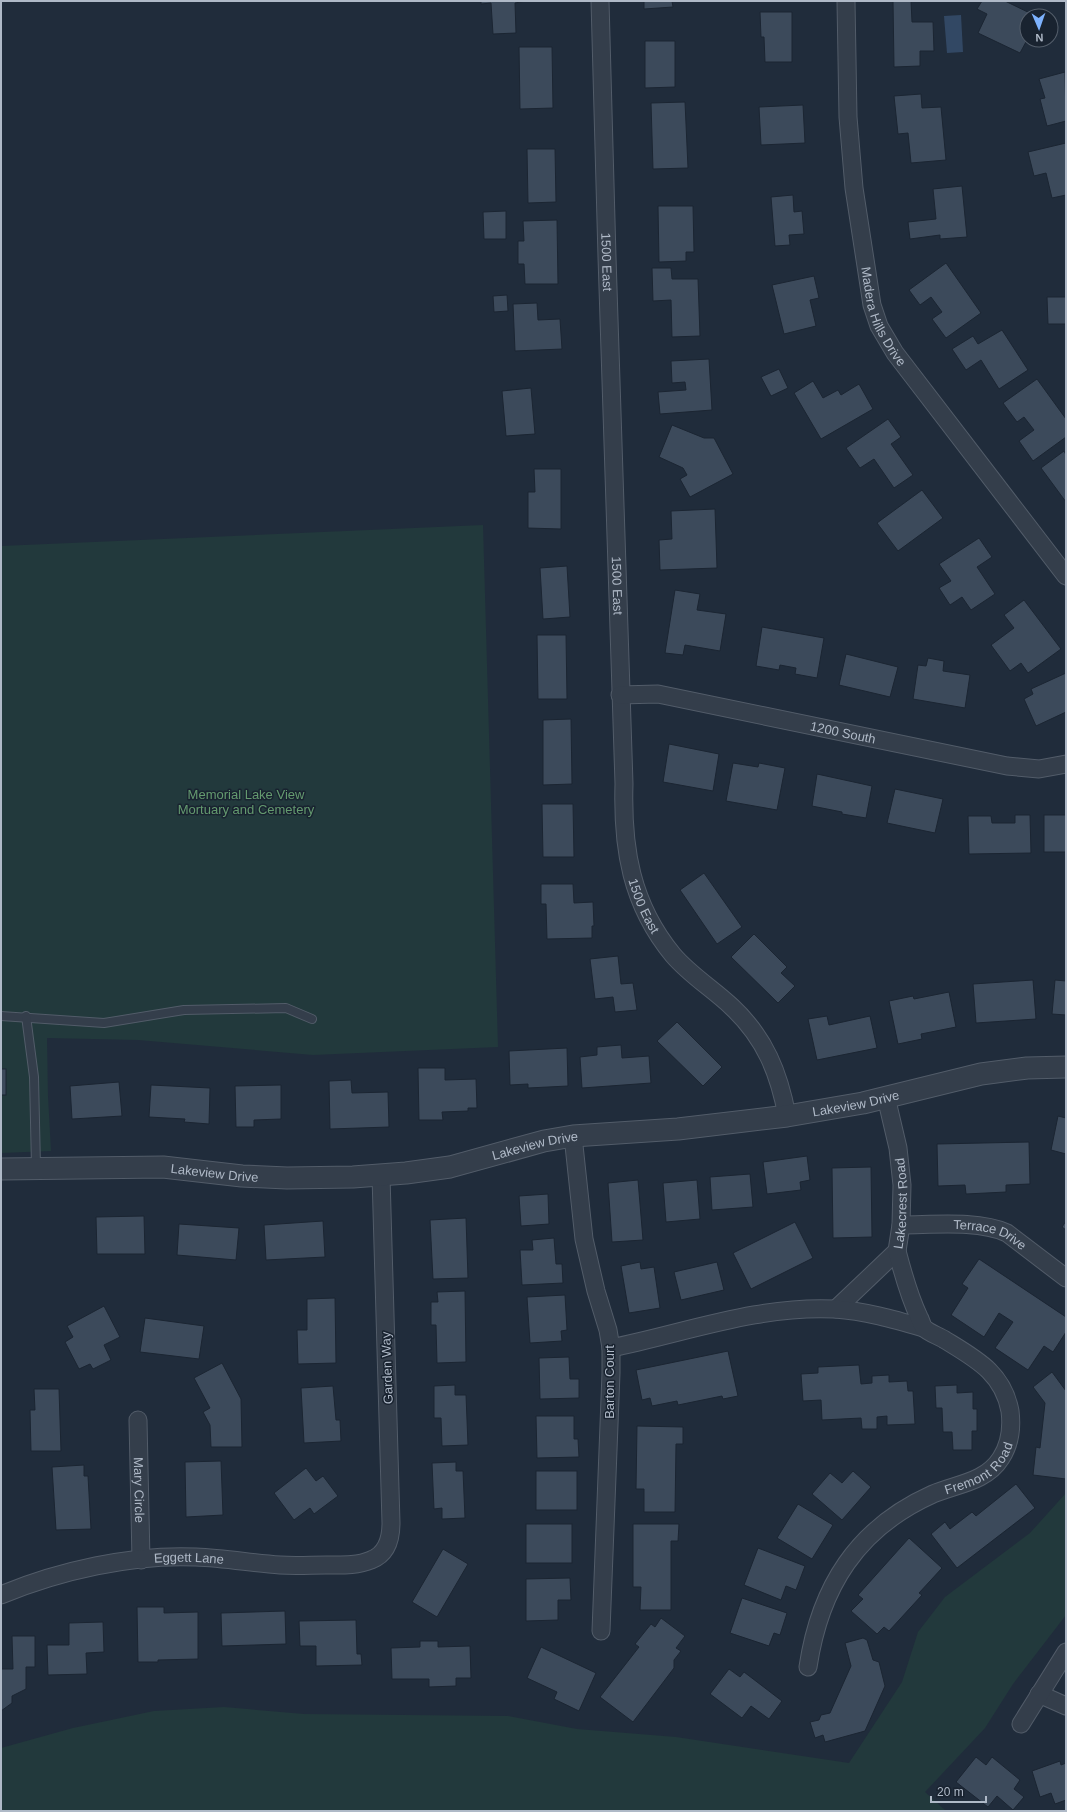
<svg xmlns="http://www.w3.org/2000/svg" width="1067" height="1812" font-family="Arial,sans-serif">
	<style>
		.green { fill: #22393c }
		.water { fill: #324864 }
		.building { fill: #3c4a5b; stroke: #1b2532 }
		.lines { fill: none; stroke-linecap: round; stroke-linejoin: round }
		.service-casing { stroke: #525c69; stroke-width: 10 }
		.minor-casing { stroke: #525c69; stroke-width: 19 }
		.tertiary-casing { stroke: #525c69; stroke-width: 23 }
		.service { stroke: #343e4b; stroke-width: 8 }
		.minor { stroke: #343e4b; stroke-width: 17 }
		.tertiary { stroke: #343e4b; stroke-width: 21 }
		.labels { text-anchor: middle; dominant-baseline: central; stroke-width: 3; stroke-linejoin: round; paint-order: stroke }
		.street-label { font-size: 13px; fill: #afb9c7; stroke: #192330 }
		.park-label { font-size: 13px; fill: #649a6f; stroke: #192330 }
	</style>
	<rect width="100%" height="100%" fill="#202c3b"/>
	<g class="green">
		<path d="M483,525L498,1047L313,1055L138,1040L47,1038L48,1096L51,1151L1,1153V546Z"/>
		<path d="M1066,1493V1615L1013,1684L985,1728L925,1792L946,1811H1V1748L73,1728L154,1711L224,1707L304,1714L508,1716L577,1729L676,1737L849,1763L902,1682L918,1632L945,1597L1030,1533Z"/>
	</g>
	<path class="water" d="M961,15L963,52L947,53L944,16Z"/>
	<g class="building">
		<path d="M481,1H526L515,3L516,33L493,34L491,3L481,4Z"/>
		<path d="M644,1H672L673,7L644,9Z"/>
		<path d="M893,1H911L912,22H933L934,51H920V66L894,67Z"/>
		<path d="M982,1H1005L1036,16H1027V40L1020,53L978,33L987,14L977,9Z"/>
		<path d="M760,12H792V62H765L764,37H761Z"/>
		<path d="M645,41H675V87L645,88Z"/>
		<path d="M519,47H552L553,108L520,109Z"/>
		<path d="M1065,72L1066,121L1047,126L1040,99L1045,98L1039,79Z"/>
		<path d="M921,94L922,108L941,107L946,160L911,163L908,133L898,134L894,96Z"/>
		<path d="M685,102L688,168L653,169L651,103Z"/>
		<path d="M803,105L805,143L761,145L759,107Z"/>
		<path d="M1066,143V195L1052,198L1046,173L1034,176L1028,152Z"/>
		<path d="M527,149H555L556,202L528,203Z"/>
		<path d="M962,186L967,237L940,239V235L910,239L908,222L936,219L933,189Z"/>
		<path d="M793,195L794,212L802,211L804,234L789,235L790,245L775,246L771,197Z"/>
		<path d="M658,206H693L694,252H686V261L659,262Z"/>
		<path d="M506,211V239H484L483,212Z"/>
		<path d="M557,220L558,284H525L524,264H518V241H524L523,221Z"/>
		<path d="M946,263L981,313L946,338L932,319L942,312L931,297L920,305L909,290Z"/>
		<path d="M652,268H671L672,279H698L700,336L672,337L671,300L653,301Z"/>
		<path d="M814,276L819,298L810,300L816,326L784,334L772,285Z"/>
		<path d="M507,295L508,311L494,312L493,296Z"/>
		<path d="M1047,297H1066V324H1048Z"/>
		<path d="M537,303L538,320L560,319L562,349L515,351L513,304Z"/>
		<path d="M1002,330L1028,370L999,389L981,360L966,370L952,349L973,336L978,344Z"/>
		<path d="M709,359L712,410L660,414L658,392L686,390L685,382L672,383L671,361Z"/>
		<path d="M779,369L788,388L771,396L761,377Z"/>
		<path d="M1037,379L1066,419V437L1033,461L1019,441L1034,430L1024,417L1017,422L1003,403Z"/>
		<path d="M813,381L823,398L838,390L841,395L859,384L873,409L821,439L794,393Z"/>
		<path d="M531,388L535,434L506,436L502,391Z"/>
		<path d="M888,419L901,437L891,444L913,475L894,488L874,459L860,468L846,448Z"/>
		<path d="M672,425L704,438H714L733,474L690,497L680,479L687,475L683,468L659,457Z"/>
		<path d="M1064,451L1066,455V502L1041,468Z"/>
		<path d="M534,469H561V529L528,528V492H535Z"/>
		<path d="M922,490L943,518L898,551L877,523Z"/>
		<path d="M715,509L717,568L660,570L659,540L672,539L671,511Z"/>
		<path d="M979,538L992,557L977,567L995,594L971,610L962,597L950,605L939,588L951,581L939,564Z"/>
		<path d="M567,566L570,617L543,619L540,568Z"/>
		<path d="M675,590L700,594L697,610L726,614L720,651L685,645L683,655L665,653Z"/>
		<path d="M1024,600L1061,649L1028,673L1021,663L1010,671L991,645L1014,628L1004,615Z"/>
		<path d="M762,627L824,638L817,678L795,674L796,668L780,665L779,670L756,666Z"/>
		<path d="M537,635H566L567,699H538Z"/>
		<path d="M846,654L898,667L890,697L839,685Z"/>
		<path d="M928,658L944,661L943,671L970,675L965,708L913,699L918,665L926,666Z"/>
		<path d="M1066,673V712L1036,726L1024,699L1033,694L1031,689Z"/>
		<path d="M571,719L572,784L543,785V720Z"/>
		<path d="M669,744L719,754L713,791L663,782Z"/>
		<path d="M733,763L758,767L759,763L785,768L777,810L726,801Z"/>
		<path d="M817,774L872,786L866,818L842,814V812L812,806Z"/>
		<path d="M895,789L943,799L935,833L887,823Z"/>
		<path d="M542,804H573L574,857H543Z"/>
		<path d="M1015,815H1030L1031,853L969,854L968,816H991L992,823H1015Z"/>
		<rect x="1044" y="815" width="22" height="37"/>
		<path d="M704,873L742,927L717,944L680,890Z"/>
		<path d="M541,884H573L574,903L593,902L594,926H592V938L547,939L546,904H541Z"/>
		<path d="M754,934L787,967L781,973L795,986L778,1003L731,957Z"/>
		<path d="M618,956L621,984L633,983L637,1010L615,1012L613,997L595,999L590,959Z"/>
		<path d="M1033,980L1036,1019L976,1023L973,984Z"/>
		<path d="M1055,980L1066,981V1015L1052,1014Z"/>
		<path d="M949,992L956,1027L921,1034L922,1039L898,1044L889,1001L913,996L914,999Z"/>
		<path d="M827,1016L829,1025L870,1016L877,1048L817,1060L808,1019Z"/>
		<path d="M677,1022L722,1067L703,1086L657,1041Z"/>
		<path d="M621,1045L622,1058L649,1056L651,1083L582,1088L580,1057L597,1055V1047Z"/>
		<path d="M567,1048L568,1086L528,1088V1084L510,1085L509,1051Z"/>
		<path d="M418,1068H445V1080L476,1079L477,1108H468V1111L442,1112L443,1120H419Z"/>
		<rect x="1" y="1069" width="5" height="26"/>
		<path d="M351,1080L352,1093L388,1092L389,1127L330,1129L329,1081Z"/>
		<path d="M119,1082L122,1116L72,1119L70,1086Z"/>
		<path d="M151,1085L210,1088L209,1124L184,1122L185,1119L149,1117Z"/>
		<path d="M281,1085V1119L254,1120V1127H236L235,1086Z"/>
		<path d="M1058,1116L1066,1118V1154L1051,1150Z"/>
		<path d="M1029,1142L1030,1184L1006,1185V1192L966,1194L965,1185L938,1186L937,1144Z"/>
		<path d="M807,1156L810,1180L800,1182L801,1190L767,1194L763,1162Z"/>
		<path d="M871,1167L872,1237L833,1238L832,1168Z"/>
		<path d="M750,1174L753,1207L712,1210L710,1177Z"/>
		<path d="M638,1180L643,1240L612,1242L608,1183Z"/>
		<path d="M697,1180L700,1219L666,1222L663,1183Z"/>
		<path d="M548,1194L549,1224L521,1226L519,1196Z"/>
		<path d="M144,1216L145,1254H97L96,1217Z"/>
		<path d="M466,1218L468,1278L433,1279L430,1220Z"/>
		<path d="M323,1221L325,1257L266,1260L264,1225Z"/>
		<path d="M1066,1221V1230L1062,1227Z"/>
		<path d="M795,1222L813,1258L751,1289L733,1253Z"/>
		<path d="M179,1224L239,1228L236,1260L177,1255Z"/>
		<path d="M554,1238L556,1264H562L563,1283L522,1285L520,1250H533L532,1240Z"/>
		<path d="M979,1259L1066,1317V1332L1053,1352L1044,1346L1028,1370L995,1348L1013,1322L999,1313L984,1337L951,1315L968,1288L962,1284Z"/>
		<path d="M640,1262L641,1269L654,1267L660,1308L629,1313L621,1266Z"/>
		<path d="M717,1262L724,1290L681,1300L674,1272Z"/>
		<path d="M465,1291L466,1362L437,1363L436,1325H431V1302H438L437,1292Z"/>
		<path d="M565,1295L567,1330L561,1331L562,1341L530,1343L527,1297Z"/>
		<path d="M335,1298L336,1363L298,1364L297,1330H307V1299Z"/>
		<path d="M104,1306L120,1337L104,1345L111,1360L93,1369L90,1364L79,1369L65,1342L73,1337L67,1326Z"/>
		<path d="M145,1318L204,1326L199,1359L140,1352Z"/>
		<path d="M728,1351L738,1396L723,1399L722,1396L678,1405L677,1401L652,1406L650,1398L642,1400L636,1370Z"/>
		<path d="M569,1357L570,1379H579V1398L540,1399L539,1358Z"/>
		<path d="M222,1363L241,1399L242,1447H211L210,1425L203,1412L210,1408L194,1378Z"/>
		<path d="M859,1365L861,1384L872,1383V1376L889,1375V1382L907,1381L908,1391H913L915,1424L887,1425V1416L877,1417V1429H862L861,1418L822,1420L821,1400L803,1401L801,1374L818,1373V1367Z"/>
		<path d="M1052,1372L1066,1391V1479L1033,1475L1036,1447L1040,1448L1045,1403L1033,1387Z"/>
		<path d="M455,1385V1395H466L468,1445L442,1446L441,1418H434V1386Z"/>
		<path d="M957,1385V1393L973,1392V1409H977V1431H972V1450H953L952,1432H943L942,1408H936L935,1386Z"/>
		<path d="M333,1386L336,1420H340L341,1441L304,1443L301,1388Z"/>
		<path d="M34,1389H59L61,1451H31L30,1410H35Z"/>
		<path d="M536,1416H574V1439H578L579,1457L537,1458Z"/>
		<path d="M637,1426L683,1427V1444H676L675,1512H644V1489H636Z"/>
		<path d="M221,1461L223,1515L186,1517L185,1462Z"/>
		<path d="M456,1462V1471H463L465,1518L442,1519V1508L434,1509L432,1463Z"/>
		<path d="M84,1465V1476H88L91,1529L56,1530L52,1467Z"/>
		<path d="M306,1468L316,1481L323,1476L338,1496L314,1514L310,1508L294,1520L274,1493Z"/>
		<rect x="536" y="1471" width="41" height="39"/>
		<path d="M853,1471L871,1487L842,1520L812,1494L830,1473L842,1483Z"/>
		<path d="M1016,1484L1035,1508L957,1568L931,1534L945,1522L950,1529L972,1512L976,1516Z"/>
		<path d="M798,1504L833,1525L812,1559L777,1538Z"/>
		<rect x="526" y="1524" width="46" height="39"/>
		<path d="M633,1524H679L678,1541H671V1610H640L641,1587H633Z"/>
		<path d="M909,1538L942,1568L919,1593L922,1595L889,1631L884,1627L877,1634L851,1611L863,1599L858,1595Z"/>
		<path d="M758,1548L805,1566L796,1590L786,1586L781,1600L744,1585Z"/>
		<path d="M443,1549L468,1564L437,1617L412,1602Z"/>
		<path d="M570,1578L571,1600H558V1620L526,1621V1579Z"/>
		<path d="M742,1598L787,1613L780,1635L774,1633L769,1646L730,1633Z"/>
		<path d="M137,1607H164V1613L198,1612V1659L158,1660V1662H138Z"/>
		<path d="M285,1611L286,1644L222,1646L221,1613Z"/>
		<path d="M661,1618L685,1636L676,1648L681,1651L674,1660V1668L633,1722L600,1697L639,1647L635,1644L651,1624L655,1627Z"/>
		<path d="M356,1620L357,1654H361L362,1665L316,1666V1646H300L299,1621Z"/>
		<path d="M103,1622L104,1652L86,1653L87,1674L48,1675L47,1645H69V1623Z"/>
		<path d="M12,1636H35V1667H26V1689L12,1696V1703L1,1711V1669H13Z"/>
		<path d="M863,1638L867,1640L873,1660L879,1662L885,1686L865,1731L825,1742L823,1735L815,1738L810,1722L819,1720L821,1715L830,1713L851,1666L845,1643Z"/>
		<path d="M420,1641H438V1647L470,1646L471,1678H456V1686L429,1687V1679H392L391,1648L420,1647Z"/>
		<path d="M541,1647L596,1673L579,1711L554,1699L557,1692L527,1678Z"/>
		<path d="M729,1669L740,1677L744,1672L782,1701L769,1719L751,1706L742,1718L710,1694Z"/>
		<path d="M976,1757L986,1765L992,1757L1020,1780L1014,1789L1024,1797L1013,1810L997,1796L988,1807L956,1782Z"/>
		<path d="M1060,1761L1061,1765L1066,1763V1800L1055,1804L1051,1793L1040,1797L1032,1771Z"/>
	</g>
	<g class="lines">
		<g class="service-casing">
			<g id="service">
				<path d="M1,1016L104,1023L184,1010L286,1008L312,1019"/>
				<path d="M26,1016L34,1077L36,1167"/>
			</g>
		</g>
		<g class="minor-casing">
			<g id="minor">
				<path id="s1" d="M600,1L607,257L624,784C622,848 631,904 673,955C690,975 713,989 732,1007C765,1038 779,1073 787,1116"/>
				<path id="s2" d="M846,1L848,117L854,188L872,305L879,326L895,353L1066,576"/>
				<path id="s3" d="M620,695L658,694L1007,766L1039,769L1066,764"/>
				<path d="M573,1136L584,1239L596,1291L608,1330L611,1348V1373L601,1631"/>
				<path id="s4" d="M901,1225C933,1225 978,1220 1007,1233L1066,1278"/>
				<path id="s5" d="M836,1309L897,1251L901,1225L902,1185L898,1148L886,1097"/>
				<path d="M611,1348C685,1333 759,1305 835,1309C865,1311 896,1320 924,1328"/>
				<path id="s6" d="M138,1420L141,1560"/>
				<path id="s7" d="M1,1595C58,1571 133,1554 196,1557C224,1558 252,1563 280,1565C296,1566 311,1565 326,1565C341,1565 357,1566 371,1560C387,1554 391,1539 391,1523L381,1176"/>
				<path id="s8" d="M808,1667C820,1587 857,1528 933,1494C957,1484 986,1482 1001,1458C1010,1444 1012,1427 1010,1411C1003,1373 976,1359 945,1340C939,1336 929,1333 924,1328C922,1326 921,1320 919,1317C909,1296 903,1274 897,1251"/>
				<path d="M1039,1694L1066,1706"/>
				<path d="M1021,1724L1066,1652"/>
			</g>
		</g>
		<g class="tertiary-casing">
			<g id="tertiary">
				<path id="s9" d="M1,1169L163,1167L242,1176L287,1178L353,1177L406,1173L450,1167L544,1141L573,1136L678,1129L787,1116L863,1103L981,1074L1027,1068L1066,1067"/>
			</g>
		</g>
		<use href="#service" class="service"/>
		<use href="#minor" class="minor"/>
		<use href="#tertiary" class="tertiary"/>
	</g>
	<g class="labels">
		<g class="street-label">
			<text stroke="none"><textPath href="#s1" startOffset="261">1500 East</textPath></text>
			<text stroke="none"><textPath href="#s2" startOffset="320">Madera Hills Drive</textPath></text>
			<text stroke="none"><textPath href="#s1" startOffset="585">1500 East</textPath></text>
			<text stroke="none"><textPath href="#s3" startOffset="227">1200 South</textPath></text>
			<text stroke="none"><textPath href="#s1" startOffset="908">1500 East</textPath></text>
			<text stroke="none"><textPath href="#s9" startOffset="862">Lakeview Drive</textPath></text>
			<text stroke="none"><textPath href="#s9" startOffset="538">Lakeview Drive</textPath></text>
			<text stroke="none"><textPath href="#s9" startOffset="214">Lakeview Drive</textPath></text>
			<text stroke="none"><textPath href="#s5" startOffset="132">Lakecrest Road</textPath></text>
			<text stroke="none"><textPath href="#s4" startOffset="91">Terrace Drive</textPath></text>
			<text transform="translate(387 1368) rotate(-92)">Garden Way</text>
			<text transform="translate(609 1382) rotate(-90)">Barton Court</text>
			<text stroke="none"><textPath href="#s8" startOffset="278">Fremont Road</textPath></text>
			<text stroke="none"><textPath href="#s6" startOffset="70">Mary Circle</textPath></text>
			<text stroke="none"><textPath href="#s7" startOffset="193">Eggett Lane</textPath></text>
		</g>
		<g class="park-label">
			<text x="246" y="794">Memorial Lake View<tspan x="246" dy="15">Mortuary and Cemetery</tspan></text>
		</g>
	</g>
	<rect width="1067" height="1812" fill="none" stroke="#afb9c7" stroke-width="4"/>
	<g transform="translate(1039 28) rotate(178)"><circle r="19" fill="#192330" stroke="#555f6c"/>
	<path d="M0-3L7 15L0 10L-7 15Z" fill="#7db2fe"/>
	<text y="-6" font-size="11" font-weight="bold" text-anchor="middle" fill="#afb9c7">N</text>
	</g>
	<path d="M931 1796v6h55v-6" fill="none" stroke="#afb9c7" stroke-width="2"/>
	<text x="937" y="1796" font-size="12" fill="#afb9c7" stroke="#192330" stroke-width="3" paint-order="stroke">20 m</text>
</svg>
